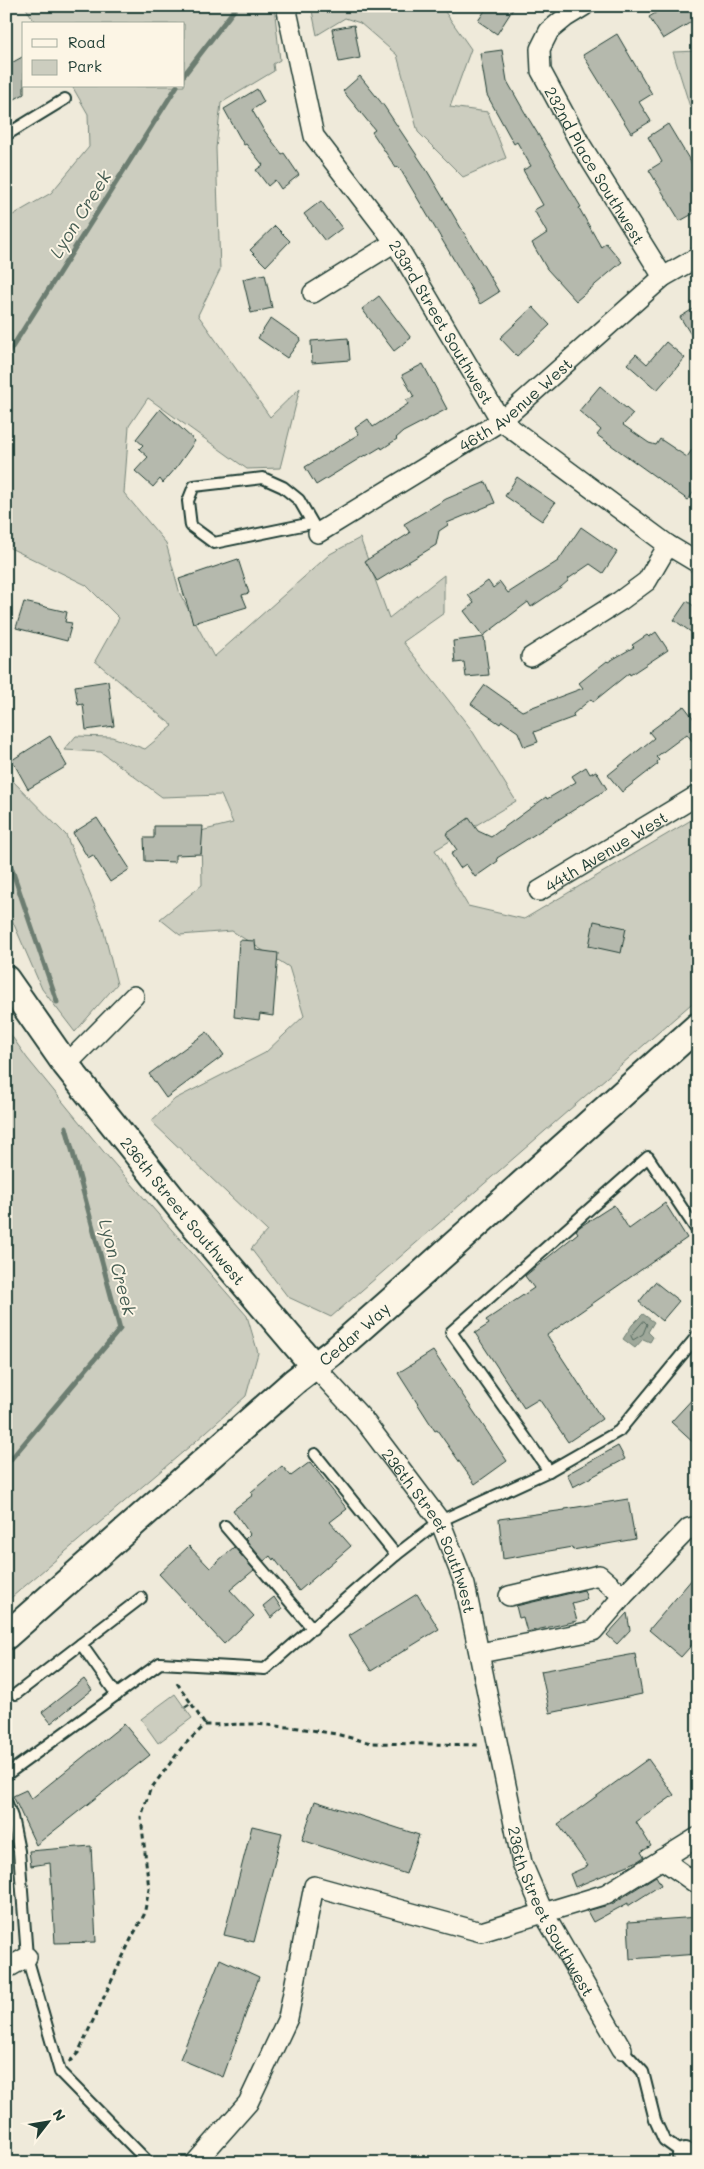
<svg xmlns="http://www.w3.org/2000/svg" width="704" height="2169" font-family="Mali,sans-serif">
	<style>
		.green { fill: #cccdbf; stroke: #76857a }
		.water { fill: #9fa89a; stroke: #6c7d71 }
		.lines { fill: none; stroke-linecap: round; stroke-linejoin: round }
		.shore { stroke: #52685d; stroke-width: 1 }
		.stream { stroke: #6c7d71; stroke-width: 5 }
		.building { fill: #b5b9ad; stroke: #1f3d34 }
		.service-casing { stroke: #1f3d34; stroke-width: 14 }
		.minor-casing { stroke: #1f3d34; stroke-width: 22 }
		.tertiary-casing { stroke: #1f3d34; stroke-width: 28 }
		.secondary-casing { stroke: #1f3d34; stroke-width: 30 }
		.path { stroke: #1f3d34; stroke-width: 3; stroke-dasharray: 5 4; stroke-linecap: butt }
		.service { stroke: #fcf5e5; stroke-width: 10 }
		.minor { stroke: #fcf5e5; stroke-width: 19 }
		.tertiary { stroke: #fcf5e5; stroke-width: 24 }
		.secondary { stroke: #fcf5e5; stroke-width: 26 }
		.labels { text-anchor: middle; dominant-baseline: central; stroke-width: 4; stroke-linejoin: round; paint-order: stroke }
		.street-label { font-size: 16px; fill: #1f3d34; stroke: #fcf5e5 }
		.water-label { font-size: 18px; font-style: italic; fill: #455d53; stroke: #fcf5e5 }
	</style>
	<rect width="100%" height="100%" fill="#efeada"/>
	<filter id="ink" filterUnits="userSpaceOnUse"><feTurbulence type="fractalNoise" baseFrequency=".02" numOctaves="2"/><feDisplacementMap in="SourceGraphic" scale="10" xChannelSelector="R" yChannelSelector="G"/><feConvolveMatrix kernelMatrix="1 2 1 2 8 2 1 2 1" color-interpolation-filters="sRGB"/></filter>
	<g filter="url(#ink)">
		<g class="green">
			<path d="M29,6H274L280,60L273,64L274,71L221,103L216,148L220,270L198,315L270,417L300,388L280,468L247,469L148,398L129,426L124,493L166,543L180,594L214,657L330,554L360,538L389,618L444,575V613L403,642L471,729L516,801L435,850L468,906L524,919L698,816V998L331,1317L288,1297L251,1249L267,1231L151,1121L175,1099L265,1053L304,1016L289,967L232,931L180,935L160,919L202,885L201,831L233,823L221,795L162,797L101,752L64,750L76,736L112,737L145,749L173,726L95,661L119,618L86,585L6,546V219L51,193L89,147L88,114L72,86H184V24H36L26,8Z"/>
			<path d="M311,6H445L443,9L471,49L450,107L488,112L506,158L463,177L418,132L397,55L360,23L345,18L317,35Z"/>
			<path d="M698,51V112L690,107L673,52Z"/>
			<path d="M6,774L66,835L102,924L117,984L75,1032L42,989L6,906Z"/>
			<path d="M6,1028L27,1058L103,1151L247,1316L258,1353L246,1396L196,1441L6,1602Z"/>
			<path d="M175,1694L192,1718L158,1743L141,1719Z"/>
		</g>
		<path class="water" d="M643,1314L654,1322L648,1332L653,1337L650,1342L643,1339L635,1348L623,1339L632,1325Z"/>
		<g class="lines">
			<path class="shore" d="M644,1321L647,1324L643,1334L633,1340L631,1336Z"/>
			<g class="stream">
				<path d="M184,75L237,6"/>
				<path d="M6,357L177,86"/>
				<path d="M6,852L57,1002"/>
				<path d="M6,1465L120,1329L66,1127"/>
			</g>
		</g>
		<g class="building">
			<path d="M488,6H515L497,34L478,21Z"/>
			<path d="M667,6H691L698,18L663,39L649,17Z"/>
			<path d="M354,25L360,58L339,62L332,29Z"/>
			<path d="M617,34L652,94L639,102L651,121L631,133L583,55Z"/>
			<path d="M502,50L507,81L524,111L556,164H555L581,207L579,208L601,247L606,243L622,262L576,301L547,269L532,243L547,233L534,210L543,205L523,170L531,166L517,142L514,144L487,95L480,53Z"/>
			<path d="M24,56V94L6,104V66Z"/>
			<path d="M360,76L384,106L426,169L499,292L480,304L399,167L396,168L372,132L375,130L343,91Z"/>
			<path d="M257,89L264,102L252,110L263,129L282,154L284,153L299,175L281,189L275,180L268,186L256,170L263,165L246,144L244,145L224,109Z"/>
			<path d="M668,124L698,174V211L680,221L649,170L662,162L648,137Z"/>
			<path d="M321,201L342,228L325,241L304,214Z"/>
			<path d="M275,226L290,241L266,266L250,250Z"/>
			<path d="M265,274L272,308L251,313L243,279Z"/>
			<path d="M379,296L411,338L394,351L362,309Z"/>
			<path d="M698,306V346L680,317Z"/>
			<path d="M533,307L550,325L517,356L500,338Z"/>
			<path d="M271,318L301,339L287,358L258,338Z"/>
			<path d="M348,338L350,360L312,363L311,341Z"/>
			<path d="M666,342L685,358L657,390L627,364L636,354L647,364Z"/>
			<path d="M423,364L447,409L403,432L396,438L397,439L382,449L381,447L366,456L365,455L316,485L305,467L359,434L355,428L368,419L373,427L408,404L406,400L414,397L402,375Z"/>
			<path d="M600,386L633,414L623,425L649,443L656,445L660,439L687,457L698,441V486L688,500L597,435L601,430L579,411Z"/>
			<path d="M160,409L195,441L176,468L163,483L160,479L153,487L135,471L148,457L139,449L143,445L136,439Z"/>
			<path d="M517,477L555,503L542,521L505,496Z"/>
			<path d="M486,482L495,503L447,523L448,525L439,531L436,545L377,581L365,561L410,533L404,524L446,499Z"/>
			<path d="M581,527L617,552L603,573L590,564L568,579V581L561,587L531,607L528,602L483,636L464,611L474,603L468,595L488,581L493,588L500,582L508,593L558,561Z"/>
			<path d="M238,559L249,593L242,595L247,607L193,623L179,579Z"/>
			<path d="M687,601L698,609V637L674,620Z"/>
			<path d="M24,602L67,612L65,622L72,623L67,641L16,628Z"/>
			<path d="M656,632L668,650L630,675L629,673L593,702L591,699L573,714L574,717L534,732L538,742L524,747L518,732L502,721L500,724L471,704L485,685L522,711L583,688L579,683L607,661L608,662L634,647L632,645L647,635L649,637Z"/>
			<path d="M484,637L489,675L466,677L464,662L455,663L453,641Z"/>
			<path d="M108,681L114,726L86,730L83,704L78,705L75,686Z"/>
			<path d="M684,706L698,724V749L687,734L656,757L659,760L657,762L658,764L622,792L608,775L654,738L649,732Z"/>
			<path d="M50,736L67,766L28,789L12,760Z"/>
			<path d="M586,767L590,774L596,771L607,789L497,858L498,861L475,877L466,864L460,868L451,854L457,850L446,834L469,818L478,831L491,837L546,797L547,799L576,782L572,776Z"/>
			<path d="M97,818L130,869L110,882L93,855L88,858L73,833Z"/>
			<path d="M154,826H203L201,854L175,855V862L145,861L144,838H154Z"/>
			<path d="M594,921L626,928L621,953L589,946Z"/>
			<path d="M239,940L255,941L256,950L278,953L273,1016L260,1014L259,1020L234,1017Z"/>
			<path d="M207,1032L224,1055L166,1098L149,1074Z"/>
			<path d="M665,1203L687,1238L547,1335L602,1419L568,1442L539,1399L524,1408L475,1333L489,1324L486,1320L534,1288L525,1276L578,1233L576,1230L581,1226L614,1205L629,1229Z"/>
			<path d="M655,1282L679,1301L662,1321L639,1302Z"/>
			<path d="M433,1351L507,1461L475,1484L437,1430L435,1431L398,1373Z"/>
			<path d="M698,1393V1447L671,1422Z"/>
			<path d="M618,1446L625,1459L573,1487L567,1474Z"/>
			<path d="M310,1462L347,1509L330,1522L351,1546L299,1591L274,1558L273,1560L270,1556L264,1561L245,1539L250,1534L233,1510L253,1495L251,1492L282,1466L291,1476Z"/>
			<path d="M628,1499L635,1539L573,1550L572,1547L503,1559L499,1519L565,1510V1509Z"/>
			<path d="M189,1546L210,1568L234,1547L254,1570L230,1590L254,1616L224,1644L159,1574Z"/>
			<path d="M698,1572V1638L681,1657L649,1630Z"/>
			<path d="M584,1590L587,1599L572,1603L577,1621L527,1632L523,1617L519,1618L516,1606Z"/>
			<path d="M417,1594L439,1629L371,1671L349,1636Z"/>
			<path d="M274,1597L282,1609L271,1618L263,1606Z"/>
			<path d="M627,1613L630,1630L617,1644L607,1635Z"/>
			<path d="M635,1654L642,1694L550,1713L541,1671Z"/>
			<path d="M84,1679L92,1690L51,1723L42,1712Z"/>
			<path d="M124,1724L150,1755L36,1845L13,1796L26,1790L31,1799Z"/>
			<path d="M648,1759L674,1795L636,1822L651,1846L641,1852L644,1857L638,1861L575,1887L570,1874L588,1866L558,1824Z"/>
			<path d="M315,1801L419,1835L406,1874L302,1840Z"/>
			<path d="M252,1826L282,1833L254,1942L224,1935Z"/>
			<path d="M91,1846L96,1942L55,1943L50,1863L31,1866L29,1851Z"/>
			<path d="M656,1876L661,1885L628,1906V1903L593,1922L587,1911L612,1904Z"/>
			<path d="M698,1917V1954L630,1959L628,1922Z"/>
			<path d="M220,1959L259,1977L223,2077L180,2059Z"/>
		</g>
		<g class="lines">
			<g class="service-casing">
				<g id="service">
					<path d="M6,135L65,99"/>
					<path d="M312,523L214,543L191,526L188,501L194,486L263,478L283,487L299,500L318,533"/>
					<path d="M315,1454L396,1555"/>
					<path d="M549,1471L451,1332L648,1157L698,1232"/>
					<path d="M225,1526L313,1629"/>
					<path d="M16,1694L81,1644"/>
					<path d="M117,1695L81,1644L141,1598"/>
					<path d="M6,1775L160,1663L265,1669L396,1555L440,1521L549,1471L619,1431L698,1335"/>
					<path d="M6,1801L12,1817L19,1851L27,1957L60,2072L149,2163"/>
					<path d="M622,2049L643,2072L655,2120L664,2140L685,2155"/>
				</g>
			</g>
			<g class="minor-casing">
				<g id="minor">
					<path id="s1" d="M286,6L314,136L395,242L501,421L668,545L698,563"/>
					<path id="s2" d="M584,6L566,17L549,31L540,49L541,71L581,145L663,277"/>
					<path d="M313,293L395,242"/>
					<path id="s3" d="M318,533L501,421L663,277L698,257"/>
					<path d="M531,657L620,601L647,581L668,545"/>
					<path id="s4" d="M539,891L698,795"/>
					<path d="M66,1065L134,996"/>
					<path id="s5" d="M314,1366L363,1419L440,1521L465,1585L522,1863L544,1914L622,2049"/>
					<path d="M509,1596L599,1575L623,1596"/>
					<path d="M480,1653L593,1631L623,1596L689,1528L698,1526"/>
					<path d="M662,1859L694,1882H698"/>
					<path d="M6,1969L27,1957"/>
					<path d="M195,2163L248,2103L288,2018L314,1886L481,1932L606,1894L698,1837"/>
				</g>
			</g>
			<g class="tertiary-casing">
				<path id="tertiary" d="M685,2155L688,2163"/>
			</g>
			<g class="secondary-casing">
				<g id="secondary">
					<path id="s6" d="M6,979L66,1065L184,1213L314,1366"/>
					<path id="s7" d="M6,1636L295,1381L338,1348L416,1279L698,1026"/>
				</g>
			</g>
			<g class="path">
				<path d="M177,1683L191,1703"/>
				<path d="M185,1707L191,1703L205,1725"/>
				<path d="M69,2062L78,2053L131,1939L144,1915L149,1889L141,1817L150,1790L183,1746L205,1725L255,1724L299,1728L336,1734L371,1743L481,1745"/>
			</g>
			<use href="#service" class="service"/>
			<use href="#minor" class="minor"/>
			<use href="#tertiary" class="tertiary"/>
			<use href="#secondary" class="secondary"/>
		</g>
	</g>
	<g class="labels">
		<g class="street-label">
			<text stroke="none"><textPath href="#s2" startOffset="194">232nd Place Southwest</textPath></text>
			<text stroke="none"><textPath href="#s1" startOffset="359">233rd Street Southwest</textPath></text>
			<text stroke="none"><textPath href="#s3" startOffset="236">46th Avenue West</textPath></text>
			<text stroke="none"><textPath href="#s4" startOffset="78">44th Avenue West</textPath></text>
			<text stroke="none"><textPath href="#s6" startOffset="292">236th Street Southwest</textPath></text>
			<text stroke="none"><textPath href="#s7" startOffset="461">Cedar Way</textPath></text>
			<text stroke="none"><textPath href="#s5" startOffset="204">236th Street Southwest</textPath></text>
			<text stroke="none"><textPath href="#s5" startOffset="608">236th Street Southwest</textPath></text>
		</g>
		<g class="water-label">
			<text transform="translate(80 214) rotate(-58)">Lyon Creek</text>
			<text transform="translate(118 1267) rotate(75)">Lyon Creek</text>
		</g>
	</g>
	<rect width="704" height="2169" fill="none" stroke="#fcf5e5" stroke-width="25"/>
	<rect x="12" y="12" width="679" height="2144" fill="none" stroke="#1f3d34" stroke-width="2" filter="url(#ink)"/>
	<rect x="22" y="22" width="162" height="65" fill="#fcf5e5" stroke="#a4ab9e"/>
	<rect x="32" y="39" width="25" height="8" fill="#fcf5e5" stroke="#a4ab9e"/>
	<text x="68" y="48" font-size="15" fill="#1f3d34">Road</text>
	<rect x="32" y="60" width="25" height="15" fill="#cccdbf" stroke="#a4ab9e"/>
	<text x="68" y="72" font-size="15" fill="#1f3d34">Park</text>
	<g transform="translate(48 2122) rotate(59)" stroke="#fcf5e5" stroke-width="4" paint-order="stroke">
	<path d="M0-4L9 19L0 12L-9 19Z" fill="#1f3d34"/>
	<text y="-8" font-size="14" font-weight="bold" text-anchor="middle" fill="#1f3d34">N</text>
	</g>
</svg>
